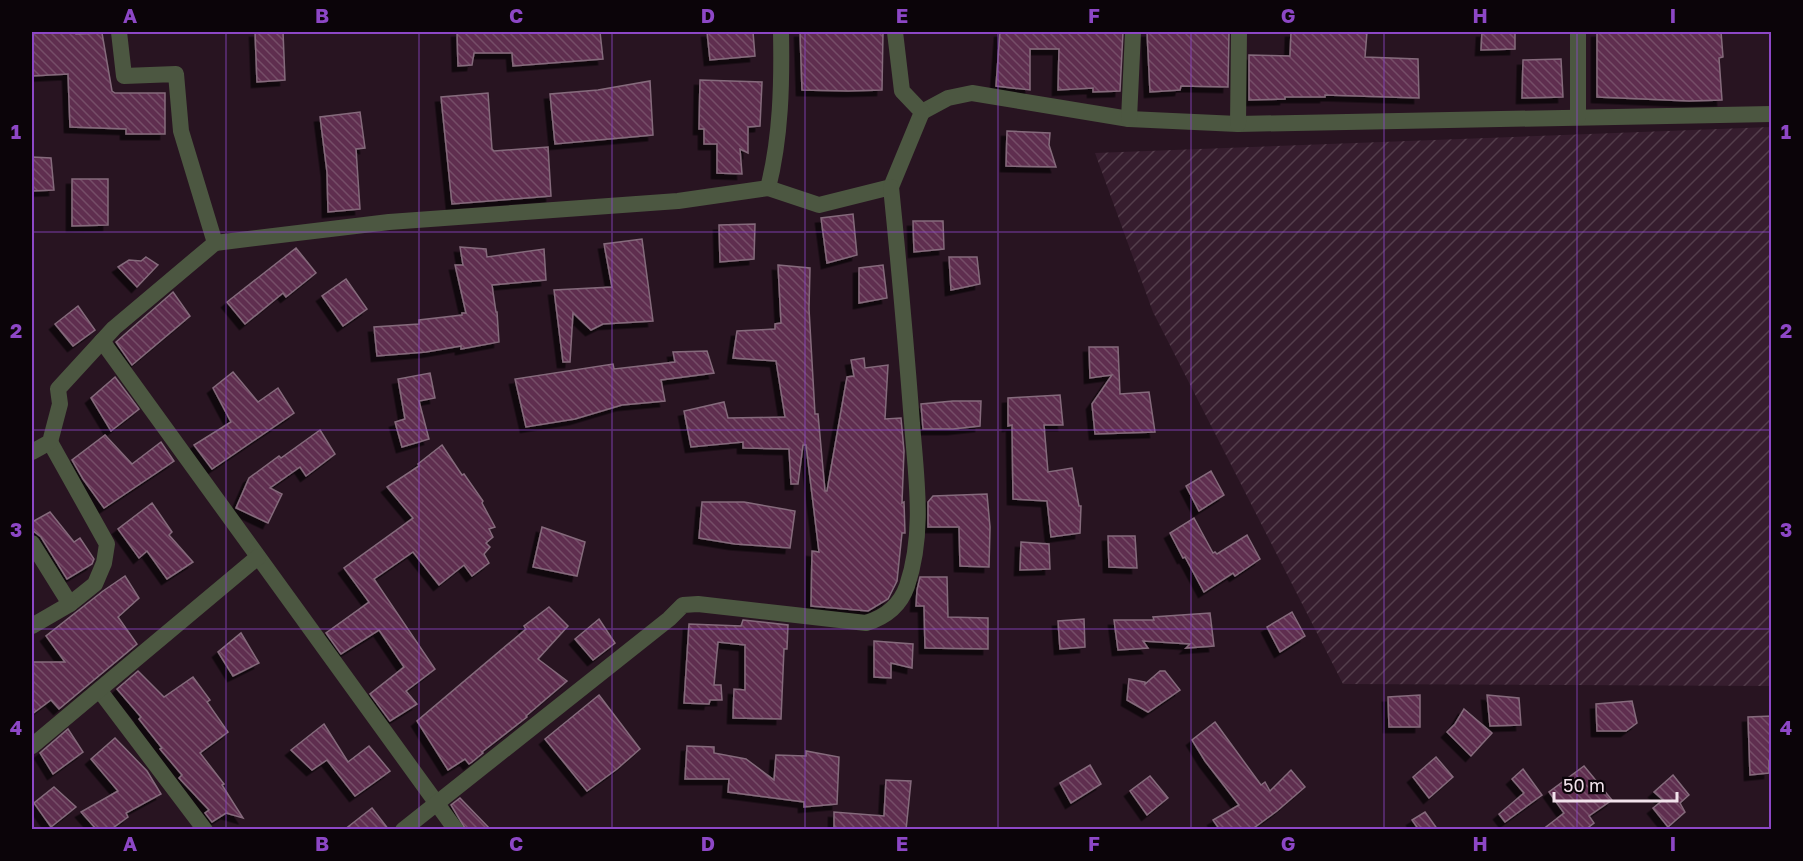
<svg xmlns="http://www.w3.org/2000/svg" width="1803" height="861" font-family="'Golos Text',sans-serif">
	<style>
		.industrial { fill: url(#industrial-furrows) }
		.building { fill: url(#building-back-hatch); stroke: #856b7c; stroke-width: 1.5; filter: url(#shadow) }
		.lines { fill: none; stroke-linecap: round; stroke-linejoin: round }
		.minor { stroke: #4c5741; stroke-width: 16 }
		.grid { fill: none; stroke: #8d47c6; stroke-width: 1.5; stroke-opacity: 0.55 }
		.neatline { fill: none; stroke: #8d47c6; stroke-width: 2 }
		.grid-label { font-size: 20px; text-anchor: middle; font-weight: bold; fill: #8d47c6 }
	</style>
	<defs>
		<pattern id="industrial-furrows" width="10" height="10" patternUnits="userSpaceOnUse" patternTransform="scale(1.5)"><rect width="10" height="10" fill="#361d2e"/><path d="M-1 1l2-2M0 10L10 0M9 11l2-2" fill="none" stroke="#543e4c"/></pattern>
		<pattern id="building-back-hatch" width="6" height="6" patternUnits="userSpaceOnUse" patternTransform="scale(1.5)"><rect width="6" height="6" fill="#5e2f4f"/><path d="M-1 5l2 2M0 0l6 6M5-1l2 2" fill="none" stroke="#764d68"/></pattern>
		<filter id="shadow"><feDropShadow dx="-5.5" dy="5.5" stdDeviation="0" flood-color="#0009"/></filter>
	</defs>
	<rect width="100%" height="100%" fill="#281421"/>
	<path class="industrial" d="M1771,127V686L1343,684L1153,312L1095,153Z"/>
	<g class="building">
		<path d="M32,32H76V34L102,33L112,91L115,93H165V134H126V129L70,127L68,74L32,76Z"/>
		<path d="M255,32H283L285,80L257,82Z"/>
		<path d="M457,32H600L603,59L513,66L512,53H474L472,65L458,66Z"/>
		<path d="M707,32H753L755,56L710,60Z"/>
		<path d="M800,32H883L882,90L848,91L802,90Z"/>
		<path d="M1000,32H1123L1120,91L1093,92V88L1058,90L1059,49H1030V90L996,86Z"/>
		<path d="M1147,32H1229L1228,87L1181,86L1180,90L1150,92Z"/>
		<path d="M1291,32H1367L1365,57L1418,59L1419,98L1325,95V97H1285V99L1249,100V55L1290,56Z"/>
		<path d="M1482,32H1515V49L1481,50Z"/>
		<path d="M1597,32H1721L1723,57L1719,58L1722,100L1689,101L1597,97Z"/>
		<path d="M1561,59L1563,97L1522,98L1523,60Z"/>
		<path d="M700,80L762,82L760,126L748,127V153L740,149L742,174L717,173V144H704V129H699Z"/>
		<path d="M650,81L653,135L555,144L550,94L598,90Z"/>
		<path d="M488,93L492,149L494,151L548,147L551,196L452,204L441,97Z"/>
		<path d="M360,112L365,148L356,149L360,209L328,212L327,172L320,117Z"/>
		<path d="M1007,131L1050,133L1049,145L1056,167L1006,166Z"/>
		<path d="M32,157L51,158L54,190L32,191Z"/>
		<path d="M72,179H108V225L72,226Z"/>
		<path d="M853,214L857,255L827,263L821,218Z"/>
		<path d="M913,221H943L944,249L914,252Z"/>
		<path d="M755,224L754,259L720,262L719,225Z"/>
		<path d="M642,239L653,321L603,324L591,330L573,313L570,362H563L554,290L612,287L604,244Z"/>
		<path d="M460,247L486,249L487,257L544,249L546,280L492,285L496,312H497L499,342L461,349V346L426,352L377,356L374,327L419,324V320L462,315V313H466L455,265H463Z"/>
		<path d="M296,248L316,273L286,297L283,293L245,324L227,302Z"/>
		<path d="M146,257L158,265L137,287L118,267L129,260L141,261Z"/>
		<path d="M949,257H977L980,284L951,290Z"/>
		<path d="M778,265L810,268L809,309L815,414H818L825,491H827L847,377L854,376L851,360L864,358L865,368L888,365L885,419L901,418L904,451L902,503L904,502L905,533H902L897,581L888,599L868,611L811,606L812,551L819,552L806,445H803L798,484H791L789,449L743,448V442L691,447L684,411L724,402L728,418L785,417L776,361L733,358L737,331L775,329V324L781,323Z"/>
		<path d="M883,265L887,298L859,303V268Z"/>
		<path d="M346,279L367,309L343,326L322,296Z"/>
		<path d="M173,292L190,316L132,365L116,342Z"/>
		<path d="M78,306L95,330L73,346L55,324Z"/>
		<path d="M1089,347H1118L1120,394L1149,392L1155,432L1095,434L1092,404L1112,375L1090,378Z"/>
		<path d="M707,351L714,373L661,380L665,401L622,405L575,419L526,427L515,379L613,364L614,369L675,362L673,352Z"/>
		<path d="M233,372L258,402L278,388L294,413L212,469L194,445L231,422L213,388Z"/>
		<path d="M430,373L435,398L419,401L429,439L402,447L395,422L405,419L398,379Z"/>
		<path d="M115,377L139,409L111,431L91,398Z"/>
		<path d="M1060,395L1063,425H1044L1048,472L1072,468L1079,506H1081L1080,533L1051,537L1047,501L1013,499L1012,425L1008,426V398Z"/>
		<path d="M953,401H981L980,426L953,429H923L921,404Z"/>
		<path d="M320,430L335,454L306,476L300,467L270,488L282,494L268,523L236,508L249,478L279,456L281,458Z"/>
		<path d="M105,435L132,464L161,442L174,461L104,508L83,479L72,460Z"/>
		<path d="M442,445L462,475L464,474L483,501L482,503L495,527L489,529L493,537L486,543L490,547L484,554L489,563L472,576L464,565L439,585L413,552L374,579L435,669L406,691L417,704L390,721L370,694L404,667L379,630L341,654L326,633L369,602L344,568L413,518L387,487L419,466L418,464Z"/>
		<path d="M1211,471L1224,495L1199,511L1186,486Z"/>
		<path d="M987,494L990,527L989,567L960,566L959,527H928V502L933,496Z"/>
		<path d="M702,502H744L795,511L790,548L735,544L699,538Z"/>
		<path d="M152,503L172,532L169,535L193,562L167,579L147,551L139,558L118,529Z"/>
		<path d="M50,512L74,542L80,538L94,559L92,564L67,579L41,537L32,530V522Z"/>
		<path d="M1194,518L1213,553L1215,552L1217,554L1247,535L1260,559L1235,576L1233,573L1204,592L1185,557L1183,558L1170,533Z"/>
		<path d="M542,527L585,542L577,576L533,567Z"/>
		<path d="M1108,536H1135L1137,568L1109,567Z"/>
		<path d="M1021,542L1049,544L1050,569L1020,570Z"/>
		<path d="M125,576L139,598L118,617L137,644L59,709L51,700L32,714V662H65L46,636L103,591Z"/>
		<path d="M920,577H947L948,617L988,618V649L925,648L924,606H916L917,590Z"/>
		<path d="M549,607L568,626L538,659L567,681L526,716L527,717L482,752L483,753L472,762L469,764L465,759L448,770L417,721L526,629L524,626Z"/>
		<path d="M1292,612L1305,636L1280,652L1267,627Z"/>
		<path d="M1210,613L1214,646L1186,648L1190,644L1143,641L1148,648L1118,650L1114,620H1154L1153,617Z"/>
		<path d="M599,619L615,643L593,660L575,639Z"/>
		<path d="M1084,619L1085,647L1060,649L1058,621Z"/>
		<path d="M743,620L788,625L787,649H784L781,719L733,718L734,689L745,690V645L718,642L714,685H721L722,700H710L709,704L684,703L689,624L741,626Z"/>
		<path d="M241,633L259,663L233,676L218,652Z"/>
		<path d="M874,641L913,644L912,668L891,663V678L874,677Z"/>
		<path d="M138,671L164,697L193,677L210,700L207,702L228,732L200,753L224,784L222,785L243,818L226,813L212,822L205,813L209,810L179,778L182,775L160,749L162,748L139,719L141,717L117,689Z"/>
		<path d="M1160,671H1165L1180,690L1148,712L1127,700L1129,679L1145,682V684Z"/>
		<path d="M599,695L640,749L617,769L587,791L545,739Z"/>
		<path d="M1420,695V727H1389L1388,697Z"/>
		<path d="M1487,695L1519,698L1521,725L1490,726Z"/>
		<path d="M1632,701L1637,723L1626,731H1597L1596,704Z"/>
		<path d="M1464,709L1492,733L1471,756L1447,732L1455,724Z"/>
		<path d="M1772,716V761H1769V773L1750,775L1748,717Z"/>
		<path d="M1215,722L1261,785L1265,782L1270,791L1291,770L1305,787L1277,811L1251,830H1220L1213,820L1239,805L1205,761L1192,740Z"/>
		<path d="M324,724L348,762L369,746L390,771L355,796L327,760L312,770L291,750Z"/>
		<path d="M68,729L83,752L53,774L40,753Z"/>
		<path d="M115,738L147,771L161,794L126,813L128,817L110,830H97L81,812L118,791L91,759Z"/>
		<path d="M687,746L714,747V753L746,759L774,780L776,755L806,756V751L839,757L837,804L804,807V802L728,792L729,779H685Z"/>
		<path d="M1436,757L1453,777L1429,798L1413,777Z"/>
		<path d="M1090,765L1101,784L1071,803L1060,783Z"/>
		<path d="M1584,766L1612,800L1589,816L1594,823L1585,830H1542L1564,813L1549,792Z"/>
		<path d="M1523,769L1542,795L1505,822L1499,814L1524,793L1512,779Z"/>
		<path d="M1673,775L1689,795L1680,803L1685,812L1668,827L1653,808L1663,800L1654,792Z"/>
		<path d="M1150,776L1168,798L1147,815L1130,791Z"/>
		<path d="M886,780L911,781L906,830H834V812L884,816Z"/>
		<path d="M54,787L76,807L51,827L34,803Z"/>
		<path d="M460,798L491,830H466L451,805Z"/>
		<path d="M372,808L389,830H344Z"/>
		<path d="M1425,812L1438,830H1419L1412,820Z"/>
	</g>
	<g class="lines">
		<g class="minor">
			<path d="M922,112L948,98L972,93L1129,119L1238,124L1772,114"/>
			<path d="M1578,117V32"/>
			<path d="M1129,119L1133,32"/>
			<path d="M1238,124L1239,32"/>
			<path d="M768,188L819,205L891,187L922,112L902,91L895,32"/>
			<path d="M215,243L389,222L678,201L768,188C781,137 782,83 781,32"/>
			<path d="M102,341L456,830"/>
			<path d="M50,442L107,544L104,563L95,584L70,604"/>
			<path d="M32,452L50,442L60,404L58,389L114,328L215,243L181,131L176,74L124,76L119,32"/>
			<path d="M32,543L70,604L32,626"/>
			<path d="M100,691L205,830"/>
			<path d="M32,746L258,557"/>
			<path d="M403,830L669,619L683,605L698,604L866,623C886,617 900,606 907,586C925,533 916,477 912,423C906,344 899,266 891,187"/>
		</g>
	</g>
	<path class="grid" d="M226,32V830M419,32V830M612,32V830M805,32V830M998,32V830M1191,32V830M1384,32V830M1577,32V830M32,232H1772M32,430H1772M32,629H1772"/>
	<rect width="1803" height="861" fill="none" stroke="#0b0409" stroke-width="66"/>
	<path d="M1554 792v9h123v-9" fill="none" stroke="#f1e2eb" stroke-width="3"/>
	<text x="1563" y="792" font-size="18" fill="#f1e2eb" stroke="#0b0409" stroke-width="4.5" paint-order="stroke">50 m</text>
	<rect x="33" y="33" width="1737" height="795" class="neatline"/>
	<g class="grid-label">
		<text x="130" y="23">A</text>
		<text x="322" y="23">B</text>
		<text x="516" y="23">C</text>
		<text x="708" y="23">D</text>
		<text x="902" y="23">E</text>
		<text x="1094" y="23">F</text>
		<text x="1288" y="23">G</text>
		<text x="1480" y="23">H</text>
		<text x="1673" y="23">I</text>
		<text x="16" y="139">1</text>
		<text x="1786" y="139">1</text>
		<text x="16" y="338">2</text>
		<text x="1786" y="338">2</text>
		<text x="16" y="537">3</text>
		<text x="1786" y="537">3</text>
		<text x="16" y="735">4</text>
		<text x="1786" y="735">4</text>
		<text x="130" y="851">A</text>
		<text x="322" y="851">B</text>
		<text x="516" y="851">C</text>
		<text x="708" y="851">D</text>
		<text x="902" y="851">E</text>
		<text x="1094" y="851">F</text>
		<text x="1288" y="851">G</text>
		<text x="1480" y="851">H</text>
		<text x="1673" y="851">I</text>
	</g>
</svg>
